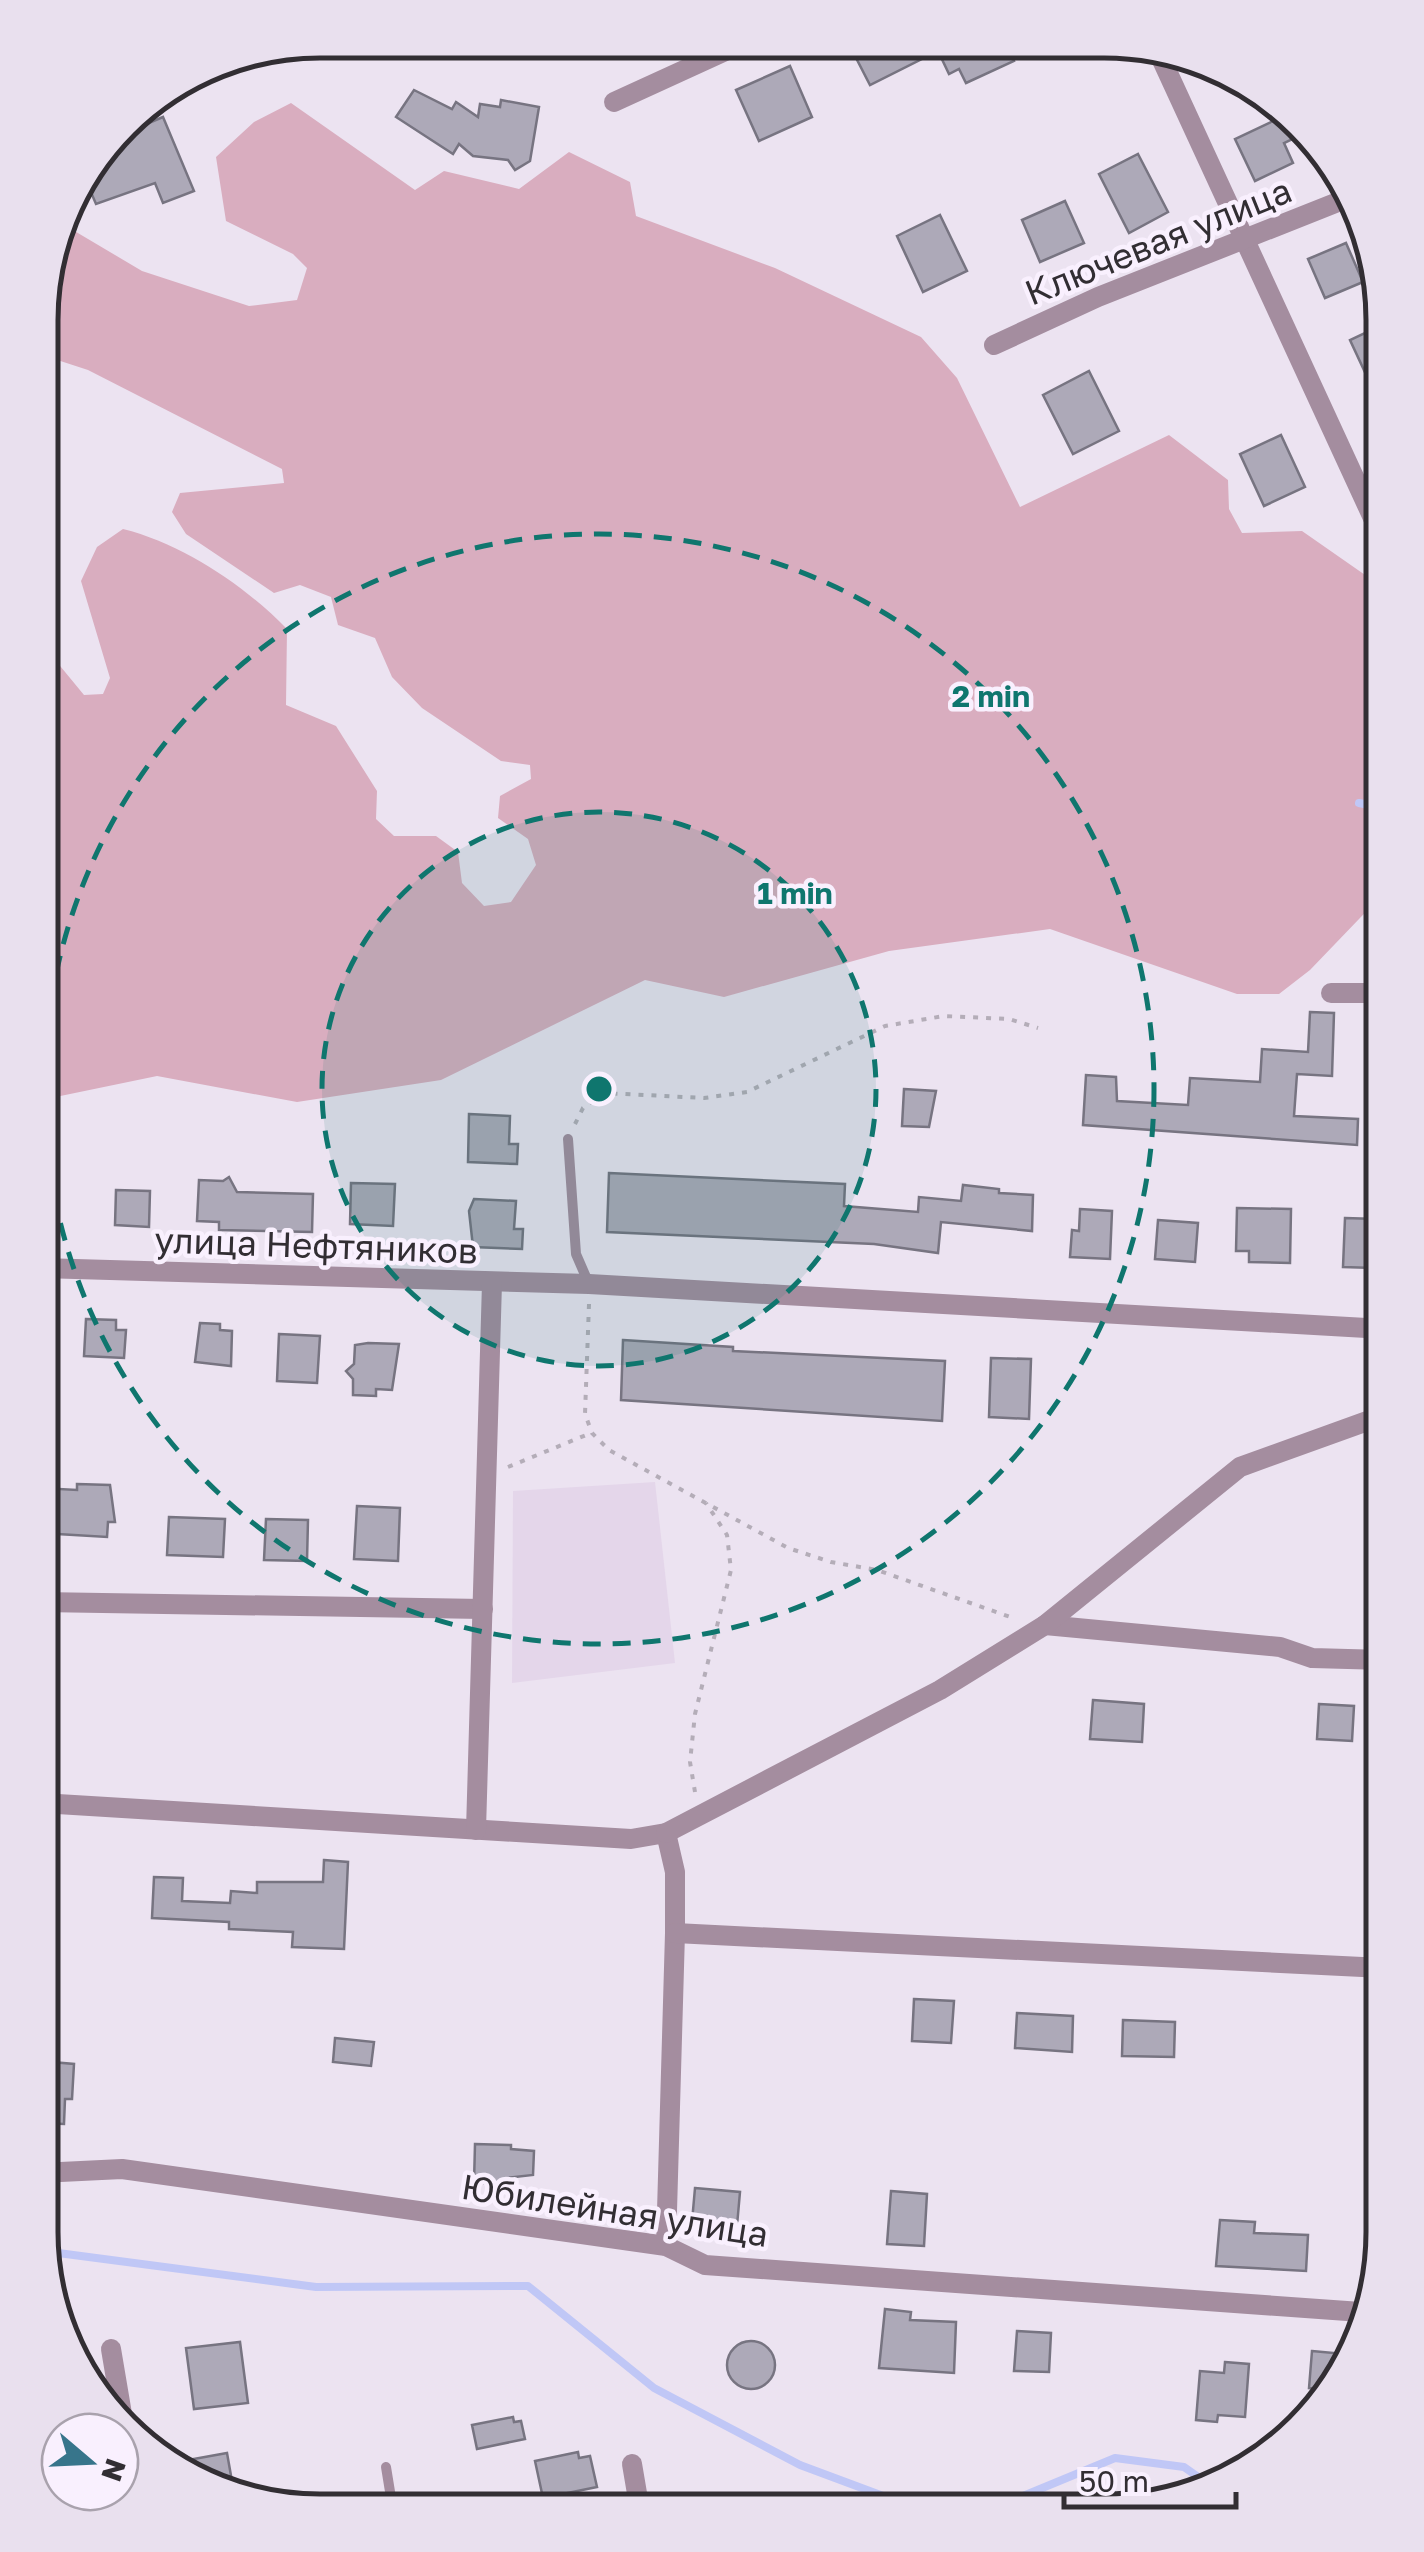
<svg xmlns="http://www.w3.org/2000/svg" width="1424" height="2552" font-family="'Golos Text',sans-serif">
	<style>
		.built { fill: #e4d6ea }
		.green { fill: #d9adbf }
		.lines { fill: none; stroke-linecap: round; stroke-linejoin: round }
		.stream { stroke: #c0c7f6; stroke-width: 8 }
		.building { fill: #ada9b8; stroke: #777481; stroke-width: 2.5 }
		.path { stroke: #b4adb8; stroke-width: 4; stroke-dasharray: 5 8; stroke-linecap: butt }
		.service { stroke: #a48d9f; stroke-width: 10 }
		.minor { stroke: #a48d9f; stroke-width: 20 }
		.ring { fill: none; stroke: #0f766e; stroke-width: 5; stroke-dasharray: 18 12 }
		.labels { text-anchor: middle; dominant-baseline: central; stroke-width: 9; stroke-linejoin: round; paint-order: stroke }
		.street-label { font-size: 35px; fill: #322e33; stroke: #f9f0fe }
		.rim { fill: none; stroke: #322e33; stroke-width: 5 }
		.centre { fill: #0f766e; stroke: #f9f0fe; stroke-width: 5 }
		.ring-label { font-size: 30px; text-anchor: middle; font-weight: bold; fill: #0f766e; stroke: #f9f0fe; stroke-width: 9; stroke-linejoin: round; paint-order: stroke }
	</style>
	<rect width="100%" height="100%" fill="#ece3f1"/>
	<path class="built" d="M655,1482L675,1663L512,1683L513,1491Z"/>
	<path class="green" d="M291,103L415,190L444,171L519,189L569,152L630,182L636,216L775,268L921,337L957,378L1020,507L1169,435L1228,480L1229,509L1242,533L1302,531L1368,577L1384,600V893L1310,970L1279,994H1237L1050,929L889,951L724,997L645,980L441,1080L297,1102L157,1076L41,1100L42,644L84,695L103,694L110,678L81,581L97,547L123,529C183,544 244,585 287,629L286,705L336,726L377,791L376,819L394,836H436L458,852L462,883L484,906L511,902L536,865L528,839L498,818L500,796L531,779L530,765L501,761L422,708L392,677L375,638L338,625L331,597L300,585L274,593L186,534L172,512L180,493L284,483L282,469L88,370L42,355V283L61,223L142,271L249,306L297,300L307,268L293,254L226,221L216,157L254,122Z"/>
	<g class="lines">
		<g class="stream">
			<path d="M1359,803L1384,808"/>
			<path d="M43,2251L316,2287L528,2286L654,2388L800,2465L902,2503L961,2512"/>
			<path d="M984,2512L1115,2458L1184,2467L1211,2486"/>
		</g>
	</g>
	<g class="building">
		<path d="M869,43L1006,44L1014,61L966,83L959,69L949,74L938,51L870,85L853,52Z"/>
		<path d="M790,66L812,117L759,141L736,90Z"/>
		<path d="M414,90L452,109L456,102L478,117L480,104L500,107L501,100L539,107L530,161L515,170L508,160L473,156L459,144L453,154L396,117Z"/>
		<path d="M1288,114L1299,136L1284,143L1293,163L1255,181L1235,139Z"/>
		<path d="M163,117L194,191L163,203L155,183L96,204L84,176L113,138Z"/>
		<path d="M1138,154L1168,212L1129,233L1099,174Z"/>
		<path d="M1065,201L1084,243L1040,262L1022,220Z"/>
		<path d="M940,215L967,271L923,292L897,236Z"/>
		<path d="M1346,243L1363,282L1325,298L1308,259Z"/>
		<path d="M1384,324V377L1370,383L1350,340Z"/>
		<path d="M1089,371L1119,431L1073,454L1043,395Z"/>
		<path d="M1281,435L1305,487L1264,506L1240,454Z"/>
		<path d="M1310,1012L1334,1013L1332,1076L1297,1074L1294,1116L1358,1119L1357,1145L1083,1125L1086,1075L1116,1077L1117,1101L1188,1105L1190,1078L1260,1082L1262,1049L1308,1052Z"/>
		<path d="M904,1089L936,1091L929,1127L902,1126Z"/>
		<path d="M469,1114L510,1116L509,1144H518L517,1164L468,1162Z"/>
		<path d="M609,1173L845,1184L844,1206L918,1212L919,1197L961,1201L963,1185L999,1189V1193L1033,1195L1032,1231L941,1222L938,1253L874,1244L607,1232Z"/>
		<path d="M229,1177L237,1192L313,1194L312,1232L219,1230V1222L197,1221L199,1180L223,1181Z"/>
		<path d="M351,1183L395,1184L393,1226L350,1224Z"/>
		<path d="M116,1190L150,1191L149,1227L115,1225Z"/>
		<path d="M474,1199L516,1201L514,1229H523L522,1249L473,1247L469,1211Z"/>
		<path d="M1237,1208L1291,1209L1290,1263L1249,1262V1251H1236Z"/>
		<path d="M1080,1209L1112,1211L1110,1259L1070,1257L1072,1230L1079,1231Z"/>
		<path d="M1345,1218L1376,1219L1374,1268L1343,1267Z"/>
		<path d="M1158,1220L1198,1223L1195,1262L1155,1259Z"/>
		<path d="M86,1319L116,1320V1330H126L124,1358L84,1356Z"/>
		<path d="M200,1323L220,1324V1330L232,1331L231,1366L195,1362Z"/>
		<path d="M279,1334L320,1336L317,1383L277,1381Z"/>
		<path d="M623,1340L733,1347V1351L945,1361L942,1421L621,1400Z"/>
		<path d="M368,1343L399,1344L392,1390L376,1389V1396L353,1395V1379L346,1371L354,1364L355,1345Z"/>
		<path d="M991,1358L1031,1359L1029,1419L989,1417Z"/>
		<path d="M77,1484L110,1485L115,1522H108L107,1537L41,1533V1488L77,1490Z"/>
		<path d="M357,1506L400,1508L398,1561L354,1559Z"/>
		<path d="M169,1517L225,1519L223,1557L167,1555Z"/>
		<path d="M266,1519L308,1520L307,1561L264,1560Z"/>
		<path d="M1093,1700L1144,1704L1142,1742L1090,1739Z"/>
		<path d="M1319,1704L1354,1706L1352,1741L1317,1739Z"/>
		<path d="M324,1860L348,1862L344,1949L292,1947L293,1932L229,1929V1922L152,1918L154,1877L183,1878L182,1901L230,1903L231,1891L257,1893V1882H323Z"/>
		<path d="M914,1999L954,2001L951,2043L912,2041Z"/>
		<path d="M1017,2013L1073,2016L1072,2052L1015,2048Z"/>
		<path d="M1123,2020L1175,2022L1174,2057L1122,2056Z"/>
		<path d="M335,2038L374,2042L371,2066L333,2062Z"/>
		<path d="M40,2061L74,2064L72,2099H65L64,2124L40,2123Z"/>
		<path d="M475,2144L511,2145V2149L534,2151L533,2175L506,2178V2184L474,2183Z"/>
		<path d="M695,2188L740,2192L736,2237L691,2233Z"/>
		<path d="M891,2191L927,2194L924,2246L887,2244Z"/>
		<path d="M1220,2220L1255,2222L1254,2233L1308,2235L1306,2271L1216,2266Z"/>
		<path d="M885,2309L911,2312L910,2320L956,2322L954,2373L879,2368Z"/>
		<path d="M1017,2331L1051,2333L1049,2372L1014,2371Z"/>
		<circle cx="751" cy="2365" r="24"/>
		<path d="M240,2342L248,2403L194,2409L186,2348Z"/>
		<path d="M1312,2351L1345,2354L1331,2390L1309,2388Z"/>
		<path d="M1225,2362L1249,2364L1245,2417L1218,2415L1217,2422L1196,2420L1200,2371L1224,2373Z"/>
		<path d="M513,2417L514,2422L521,2421L525,2439L477,2449L472,2425Z"/>
		<path d="M578,2452L579,2458L590,2456L597,2487L543,2498L535,2461Z"/>
		<path d="M227,2453L233,2487L177,2462Z"/>
	</g>
	<g class="lines">
		<g class="path">
			<path d="M575,1124L583,1108L605,1093L704,1098L747,1092L885,1026L944,1016L1009,1019L1038,1028"/>
			<path d="M589,1304L585,1414L592,1433L609,1450L788,1548L831,1562L877,1570L1013,1618"/>
			<path d="M508,1467L591,1433"/>
			<path d="M695,1792L690,1762L695,1714L731,1570L727,1535L706,1503"/>
		</g>
		<g class="service">
			<path d="M568,1139L576,1254L589,1284"/>
			<path d="M386,2467L393,2510"/>
		</g>
		<g class="minor">
			<path d="M1155,45L1384,542"/>
			<path d="M614,102L743,43"/>
			<path d="M994,345L1098,297L1348,198"/>
			<path d="M1331,993H1384"/>
			<path d="M41,1268L589,1284L1384,1329"/>
			<path d="M41,1602L483,1609"/>
			<path d="M1045,1625L1280,1647L1312,1658L1384,1660"/>
			<path d="M41,1803L631,1839L666,1833L675,1872V1933L666,2246"/>
			<path d="M476,1830L492,1283"/>
			<path d="M666,1833L940,1690L1045,1625L1240,1467L1384,1415"/>
			<path d="M675,1933L1383,1968"/>
			<path d="M40,2173L122,2169L666,2246L705,2265L1361,2312"/>
			<path d="M111,2349L124,2426"/>
			<path d="M632,2464L640,2511"/>
		</g>
	</g>
	<circle cx="599" cy="1089" r="277" fill="#0f766e" fill-opacity=".12"/>
	<g class="ring">
		<circle cx="599" cy="1089" r="277"/>
		<circle cx="599" cy="1089" r="555"/>
	</g>
	<g class="labels">
		<g class="street-label">
			<text transform="translate(1158 241) rotate(-22)">Ключевая улица</text>
			<text transform="translate(316 1245) rotate(2)">улица Нефтяников</text>
			<text transform="translate(615 2210) rotate(9)">Юбилейная улица</text>
		</g>
	</g>
	<path d="M0 0H1424V2552H0ZM320 58H1104A262 262 0 0 1 1366 320V2232A262 262 0 0 1 1104 2494H320A262 262 0 0 1 58 2232V320A262 262 0 0 1 320 58Z" fill="#e9e0ee" fill-rule="evenodd"/>
	<path class="rim" d="M320 58H1104A262 262 0 0 1 1366 320V2232A262 262 0 0 1 1104 2494H320A262 262 0 0 1 58 2232V320A262 262 0 0 1 320 58Z"/>
	<circle cx="599" cy="1089" r="15" class="centre"/>
	<g class="ring-label">
		<text x="991" y="707">2 min</text>
		<text x="795" y="904">1 min</text>
	</g>
	<g transform="translate(90 2462) rotate(109)"><circle r="48" fill="#f9f0fe" stroke="#a9a2ad" stroke-width="2.5"/>
	<path d="M0-8L18 38L0 25L-18 38Z" fill="#37758b"/>
	<text y="-15" font-size="28" font-weight="bold" text-anchor="middle" fill="#322e33">N</text>
	</g>
	<path d="M1064 2492v15h172v-15" fill="none" stroke="#322e33" stroke-width="5"/>
	<text x="1079" y="2492" font-size="30" fill="#322e33" stroke="#f9f0fe" stroke-width="8" paint-order="stroke">50 m</text>
</svg>
